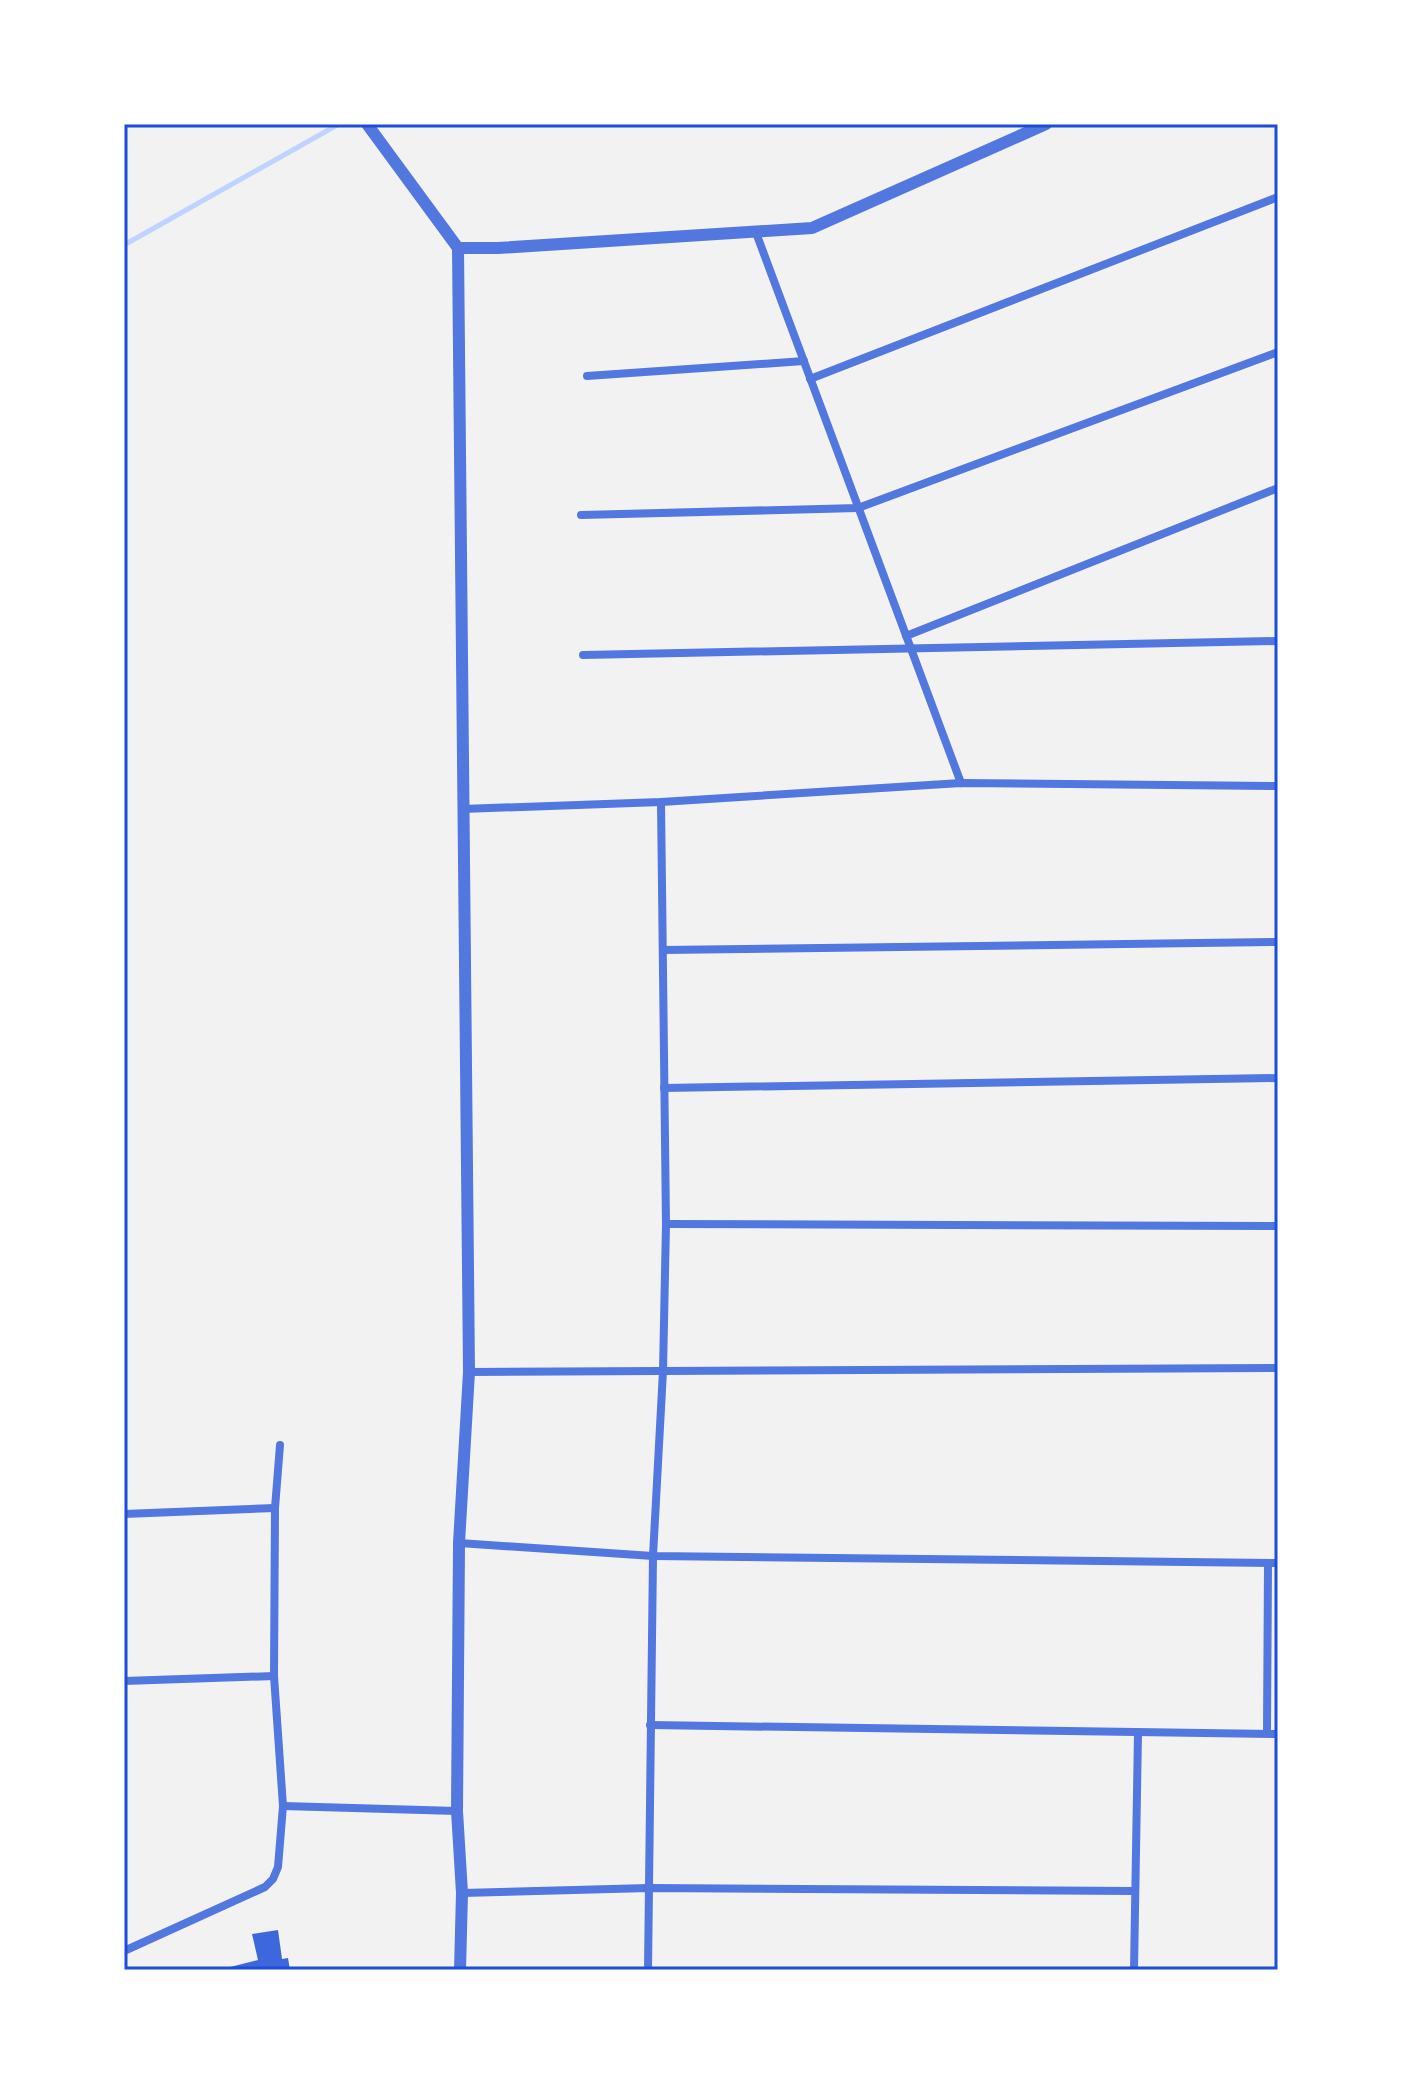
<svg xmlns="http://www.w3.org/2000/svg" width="1402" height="2094" font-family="'Golos Text',sans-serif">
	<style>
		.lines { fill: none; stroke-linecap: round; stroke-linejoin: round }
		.stream { stroke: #bfd3fe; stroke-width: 5 }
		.building { fill: #3d67dc }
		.minor { stroke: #5277de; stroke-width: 8 }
		.tertiary { stroke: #5277de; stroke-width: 12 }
		.neatline { fill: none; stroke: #1d4ed8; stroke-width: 3 }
	</style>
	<rect width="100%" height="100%" fill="#f2f2f2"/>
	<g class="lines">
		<path class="stream" d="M124,245L339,124"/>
	</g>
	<path class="building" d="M278,1930L282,1959L288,1958L290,1970H218L258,1960L252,1934Z"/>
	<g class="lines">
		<g class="minor">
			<path d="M755,230L961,783"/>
			<path d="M587,376L804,361"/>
			<path d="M810,379L1278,197"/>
			<path d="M581,515L858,508L1278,352"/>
			<path d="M906,636L1278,488"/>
			<path d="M583,655L1278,641"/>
			<path d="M462,809L661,802L961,783L1278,786"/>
			<path d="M663,950L1278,942"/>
			<path d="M664,1088L1278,1078"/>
			<path d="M666,1224L1278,1226"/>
			<path d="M469,1372L1278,1368"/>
			<path d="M124,1514L275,1508"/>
			<path d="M459,1543L653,1556L1278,1563"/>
			<path d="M124,1681L274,1676"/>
			<path d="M650,1725L1278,1734"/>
			<path d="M1267,1733L1268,1563"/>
			<path d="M283,1806L457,1811"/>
			<path d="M462,1893L649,1888L1134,1891"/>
			<path d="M124,1951L265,1887L273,1879L278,1867L283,1806L274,1676L275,1508L280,1445"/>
			<path d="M648,1970L653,1556L663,1371L666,1224L661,802"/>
			<path d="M1134,1970L1138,1733"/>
		</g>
		<g class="tertiary">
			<path d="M367,124L458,248L469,1372L459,1543L457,1811L462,1893L460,1970"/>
			<path d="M458,248H498L812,228L1046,124"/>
		</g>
	</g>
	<rect width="1402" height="2094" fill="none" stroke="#ffffff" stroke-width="252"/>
	<rect x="126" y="126" width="1150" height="1842" class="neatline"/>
</svg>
